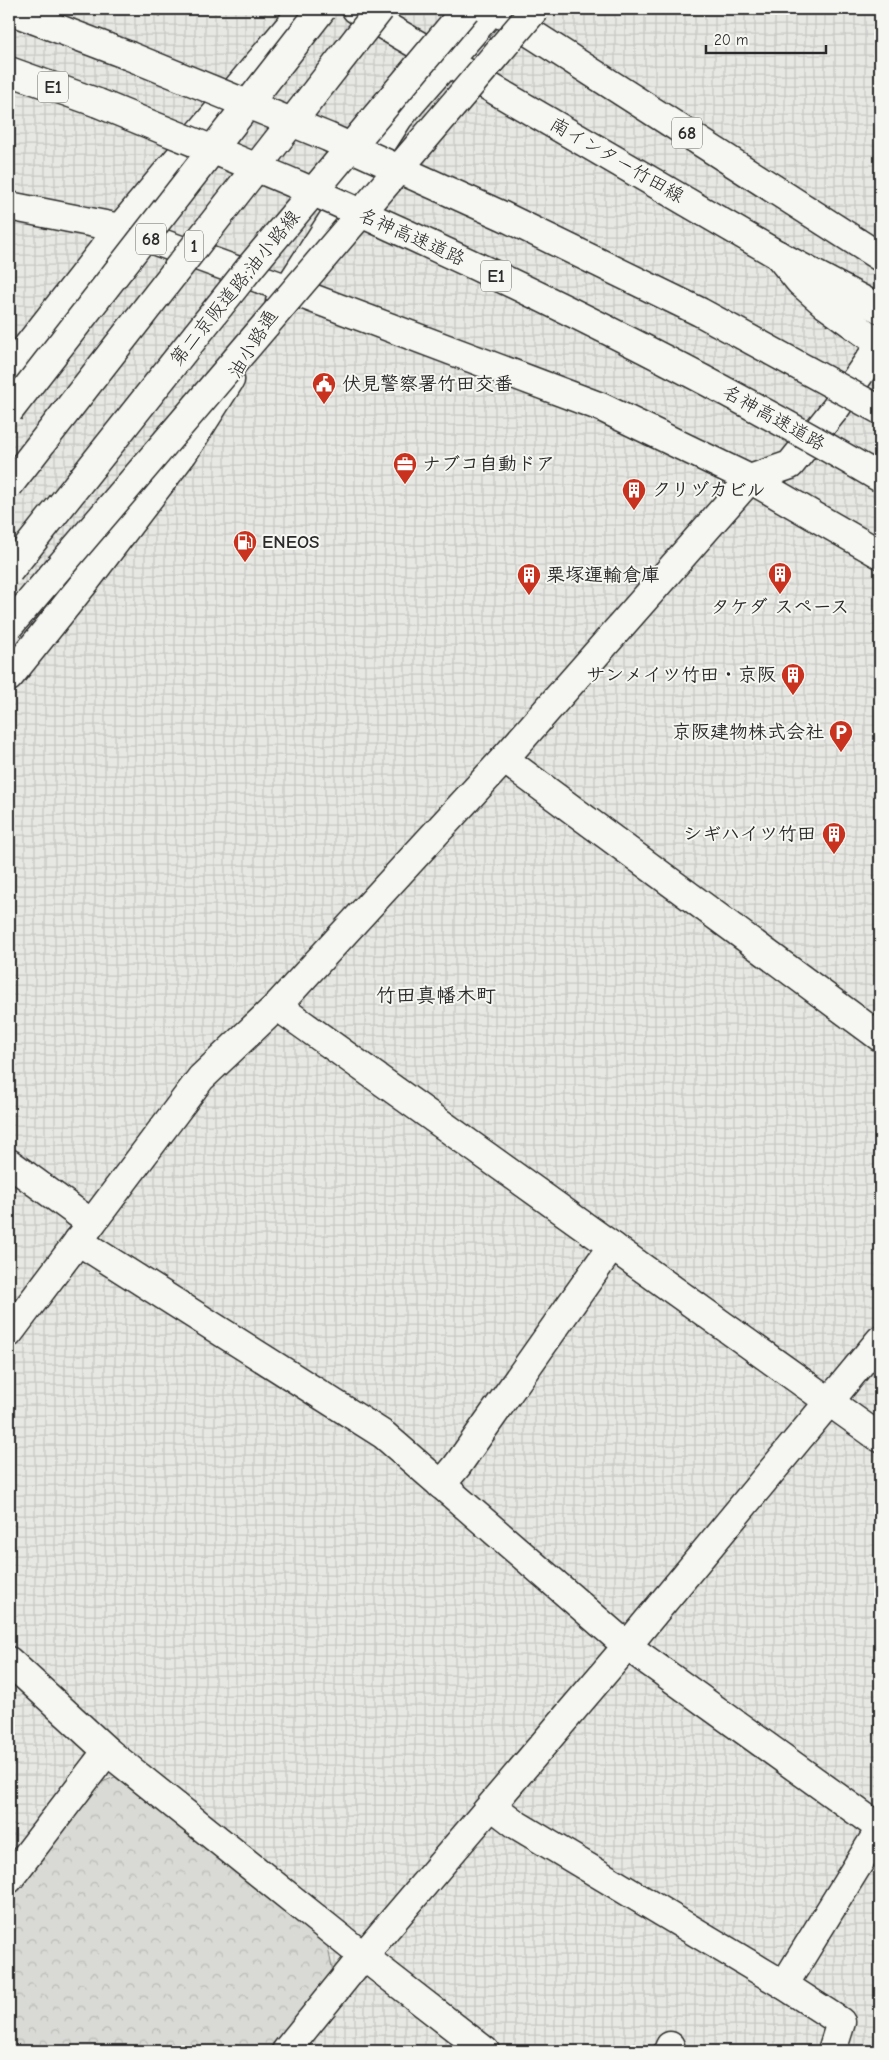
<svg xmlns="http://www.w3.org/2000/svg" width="889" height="2060" font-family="'Comic Neue','Klee One',sans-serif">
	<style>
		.industrial { fill: url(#industrial-grid) }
		.forest { fill: url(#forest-crowns); stroke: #828280 }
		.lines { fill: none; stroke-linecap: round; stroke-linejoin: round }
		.minor-casing { stroke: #2b2b2b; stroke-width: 31 }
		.major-casing { stroke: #2b2b2b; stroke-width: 31 }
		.highway-casing { stroke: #2b2b2b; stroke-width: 31 }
		.minor { stroke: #f6f6f2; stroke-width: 28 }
		.major { stroke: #f6f6f2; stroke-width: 28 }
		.highway { stroke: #f6f6f2; stroke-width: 28 }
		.highway-bridge-casing { stroke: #2b2b2b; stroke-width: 31; stroke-linecap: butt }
		.highway-bridge { stroke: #f6f6f2; stroke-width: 28 }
		.labels { text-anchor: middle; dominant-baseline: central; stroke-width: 4; stroke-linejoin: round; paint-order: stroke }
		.shield { fill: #f6f6f2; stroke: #686867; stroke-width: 1 }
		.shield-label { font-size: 18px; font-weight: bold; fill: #2b2b2b }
		.street-label { font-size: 19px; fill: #2b2b2b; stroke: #f6f6f2 }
		.poi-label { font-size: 19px; font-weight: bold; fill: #2b2b2b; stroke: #f6f6f2; text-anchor: start }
		.neighbourhood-label { font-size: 20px; font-weight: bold; fill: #2b2b2b; stroke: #f6f6f2 }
	</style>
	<defs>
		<pattern id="industrial-grid" width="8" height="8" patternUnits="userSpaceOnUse" patternTransform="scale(1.25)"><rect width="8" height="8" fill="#e7e7e3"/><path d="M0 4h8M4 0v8" fill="none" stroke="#c6c6c3"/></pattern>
		<pattern id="forest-crowns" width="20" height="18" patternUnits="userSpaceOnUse" patternTransform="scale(1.25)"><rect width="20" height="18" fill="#d9d9d5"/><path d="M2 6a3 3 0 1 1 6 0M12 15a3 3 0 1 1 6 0" fill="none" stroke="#babab7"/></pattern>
	</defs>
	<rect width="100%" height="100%" fill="#f6f6f2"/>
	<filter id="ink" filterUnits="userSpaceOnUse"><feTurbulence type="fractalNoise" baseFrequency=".02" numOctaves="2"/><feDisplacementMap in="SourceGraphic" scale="10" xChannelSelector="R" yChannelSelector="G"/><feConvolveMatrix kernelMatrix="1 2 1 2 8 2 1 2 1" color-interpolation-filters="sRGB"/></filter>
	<g filter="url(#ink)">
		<rect class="industrial" x="9" y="9" width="871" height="2042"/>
		<g class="forest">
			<path d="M144,9H167L160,17Z"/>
			<path d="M115,1777L327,1943L333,1972L267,2051H9V1900L97,1784Z"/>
		</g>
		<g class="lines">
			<g class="minor-casing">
				<g id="minor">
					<path d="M778,255L800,282L826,305L880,344"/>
					<path d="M280,302L288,289L601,407L750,479L880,554"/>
					<path d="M9,370L120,228"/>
					<path d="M9,677L85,582L184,452L230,380"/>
					<path d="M504,759L880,1037"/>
					<path d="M277,1006L880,1438"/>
					<path d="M9,1163L91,1223"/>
					<path d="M78,1241L384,1435L627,1646L880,1828"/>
					<path d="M9,1333L201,1078L277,1006L504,759L750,479L790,465L835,409L880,345"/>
					<path d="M441,1485L457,1466L612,1246"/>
					<path d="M9,1661L107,1751L363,1956L485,2051"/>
					<path d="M492,1806L517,1825L784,1985L841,2022L832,2051"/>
					<path d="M9,1879L107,1751"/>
					<path d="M784,1985L880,1829"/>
					<path d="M286,2051L363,1956L627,1646L880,1340"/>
					<path d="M668,2051L670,2046"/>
				</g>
			</g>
			<g class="major-casing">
				<g id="major">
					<path d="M356,9L778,255L880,309"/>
					<path d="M501,14L880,257"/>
					<path d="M9,206L120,228L288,289L399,117L493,9"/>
					<path d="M120,228L304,9"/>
				</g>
			</g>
			<g class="highway-casing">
				<g id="highway">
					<path d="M9,10L127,55"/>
					<path d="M9,71L98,103"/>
				</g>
			</g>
			<use href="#minor" class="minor"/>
			<use href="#major" class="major"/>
			<use href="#highway" class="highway"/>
			<g class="highway-bridge-casing">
				<g id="highway-bridge">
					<path d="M127,55L328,137L503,216L700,312L880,410"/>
					<path d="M98,103C165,131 233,157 300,186C498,273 693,368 880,478"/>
					<path d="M9,411L322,9"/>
					<path d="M9,485L380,9"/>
					<path d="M9,571L252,265L466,9"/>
					<path d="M9,626L535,9"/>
				</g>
			</g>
			<use href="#highway-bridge" class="highway-bridge"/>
		</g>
	</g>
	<defs>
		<g id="civic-pin" transform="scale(1.25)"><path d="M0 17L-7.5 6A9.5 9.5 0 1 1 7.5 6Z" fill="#c8321e" stroke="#f6f6f2"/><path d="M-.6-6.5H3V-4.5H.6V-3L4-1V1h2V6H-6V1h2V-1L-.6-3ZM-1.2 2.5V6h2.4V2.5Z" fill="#fff"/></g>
		<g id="office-pin" transform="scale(1.25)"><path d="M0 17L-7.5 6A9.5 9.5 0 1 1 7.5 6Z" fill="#c8321e" stroke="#f6f6f2"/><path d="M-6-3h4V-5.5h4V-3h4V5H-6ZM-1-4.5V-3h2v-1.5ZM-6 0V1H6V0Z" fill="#fff"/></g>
		<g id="building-pin" transform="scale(1.25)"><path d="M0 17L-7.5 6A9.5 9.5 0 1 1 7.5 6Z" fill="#c8321e" stroke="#f6f6f2"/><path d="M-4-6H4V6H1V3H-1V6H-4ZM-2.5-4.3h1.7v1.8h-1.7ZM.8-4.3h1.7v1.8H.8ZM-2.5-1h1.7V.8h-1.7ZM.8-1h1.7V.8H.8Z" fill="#fff"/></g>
		<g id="fuel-pin" transform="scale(1.25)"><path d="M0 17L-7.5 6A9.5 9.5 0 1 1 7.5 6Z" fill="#c8321e" stroke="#f6f6f2"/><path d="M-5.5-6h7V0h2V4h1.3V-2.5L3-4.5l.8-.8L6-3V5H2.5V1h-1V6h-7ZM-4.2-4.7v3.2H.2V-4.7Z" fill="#fff"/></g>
		<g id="parking-pin" transform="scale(1.25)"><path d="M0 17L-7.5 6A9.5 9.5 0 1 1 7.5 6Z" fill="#c8321e" stroke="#f6f6f2"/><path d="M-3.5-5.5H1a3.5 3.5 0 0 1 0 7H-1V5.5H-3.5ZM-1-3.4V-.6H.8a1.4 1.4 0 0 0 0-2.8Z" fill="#fff"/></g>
	</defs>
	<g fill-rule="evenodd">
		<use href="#civic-pin" x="324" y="384"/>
		<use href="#office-pin" x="405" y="464"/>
		<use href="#building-pin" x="634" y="490"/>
		<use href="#fuel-pin" x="245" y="542"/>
		<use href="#building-pin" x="780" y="574"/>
		<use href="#building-pin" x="529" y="575"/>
		<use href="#building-pin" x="793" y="675"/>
		<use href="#parking-pin" x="841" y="732"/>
		<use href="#building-pin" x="834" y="834"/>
	</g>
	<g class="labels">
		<g class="shield">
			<rect x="38" y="71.5" width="30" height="31" rx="4"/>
			<rect x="672" y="117.5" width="30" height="31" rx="4"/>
			<rect x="136" y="223.5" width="30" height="31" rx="4"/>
			<rect x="185" y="230.5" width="18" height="31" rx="4"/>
			<rect x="481" y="260.5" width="30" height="31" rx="4"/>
		</g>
		<g class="shield-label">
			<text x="53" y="87">E1</text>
			<text x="687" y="133">68</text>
			<text x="151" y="239">68</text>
			<text x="194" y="246">1</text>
			<text x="496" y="276">E1</text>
		</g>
		<g class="street-label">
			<text transform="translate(617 160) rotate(30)">南インター竹田線</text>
			<text transform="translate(412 237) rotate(24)">名神高速道路</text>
			<text transform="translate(235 288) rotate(-51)">第二京阪道路;油小路線</text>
			<text transform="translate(253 344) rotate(-58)">油小路通</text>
			<text transform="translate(774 418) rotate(29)">名神高速道路</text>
		</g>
		<g class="poi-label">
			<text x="342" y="384">伏見警察署竹田交番</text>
			<text x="422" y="464">ナブコ自動ドア</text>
			<text x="652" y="490">クリヅカビル</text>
			<text x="262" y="542">ENEOS</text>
			<text x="546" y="575">栗塚運輸倉庫</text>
			<text x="780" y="607" text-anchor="middle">タケダ スペース</text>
			<text x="776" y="675" text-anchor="end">サンメイツ竹田・京阪</text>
			<text x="824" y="732" text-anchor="end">京阪建物株式会社</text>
			<text x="816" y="834" text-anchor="end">シギハイツ竹田</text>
		</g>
		<g class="neighbourhood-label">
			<text x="436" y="995">竹田真幡木町</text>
		</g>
	</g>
	<rect width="889" height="2060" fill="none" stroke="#f6f6f2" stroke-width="30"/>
	<rect x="15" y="15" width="859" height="2030" fill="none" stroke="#2b2b2b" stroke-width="2" filter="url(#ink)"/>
	<path d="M706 45v8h120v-8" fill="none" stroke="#2b2b2b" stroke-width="2.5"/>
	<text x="714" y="45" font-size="15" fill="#2b2b2b" stroke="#f6f6f2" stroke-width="4" paint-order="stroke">20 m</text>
</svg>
